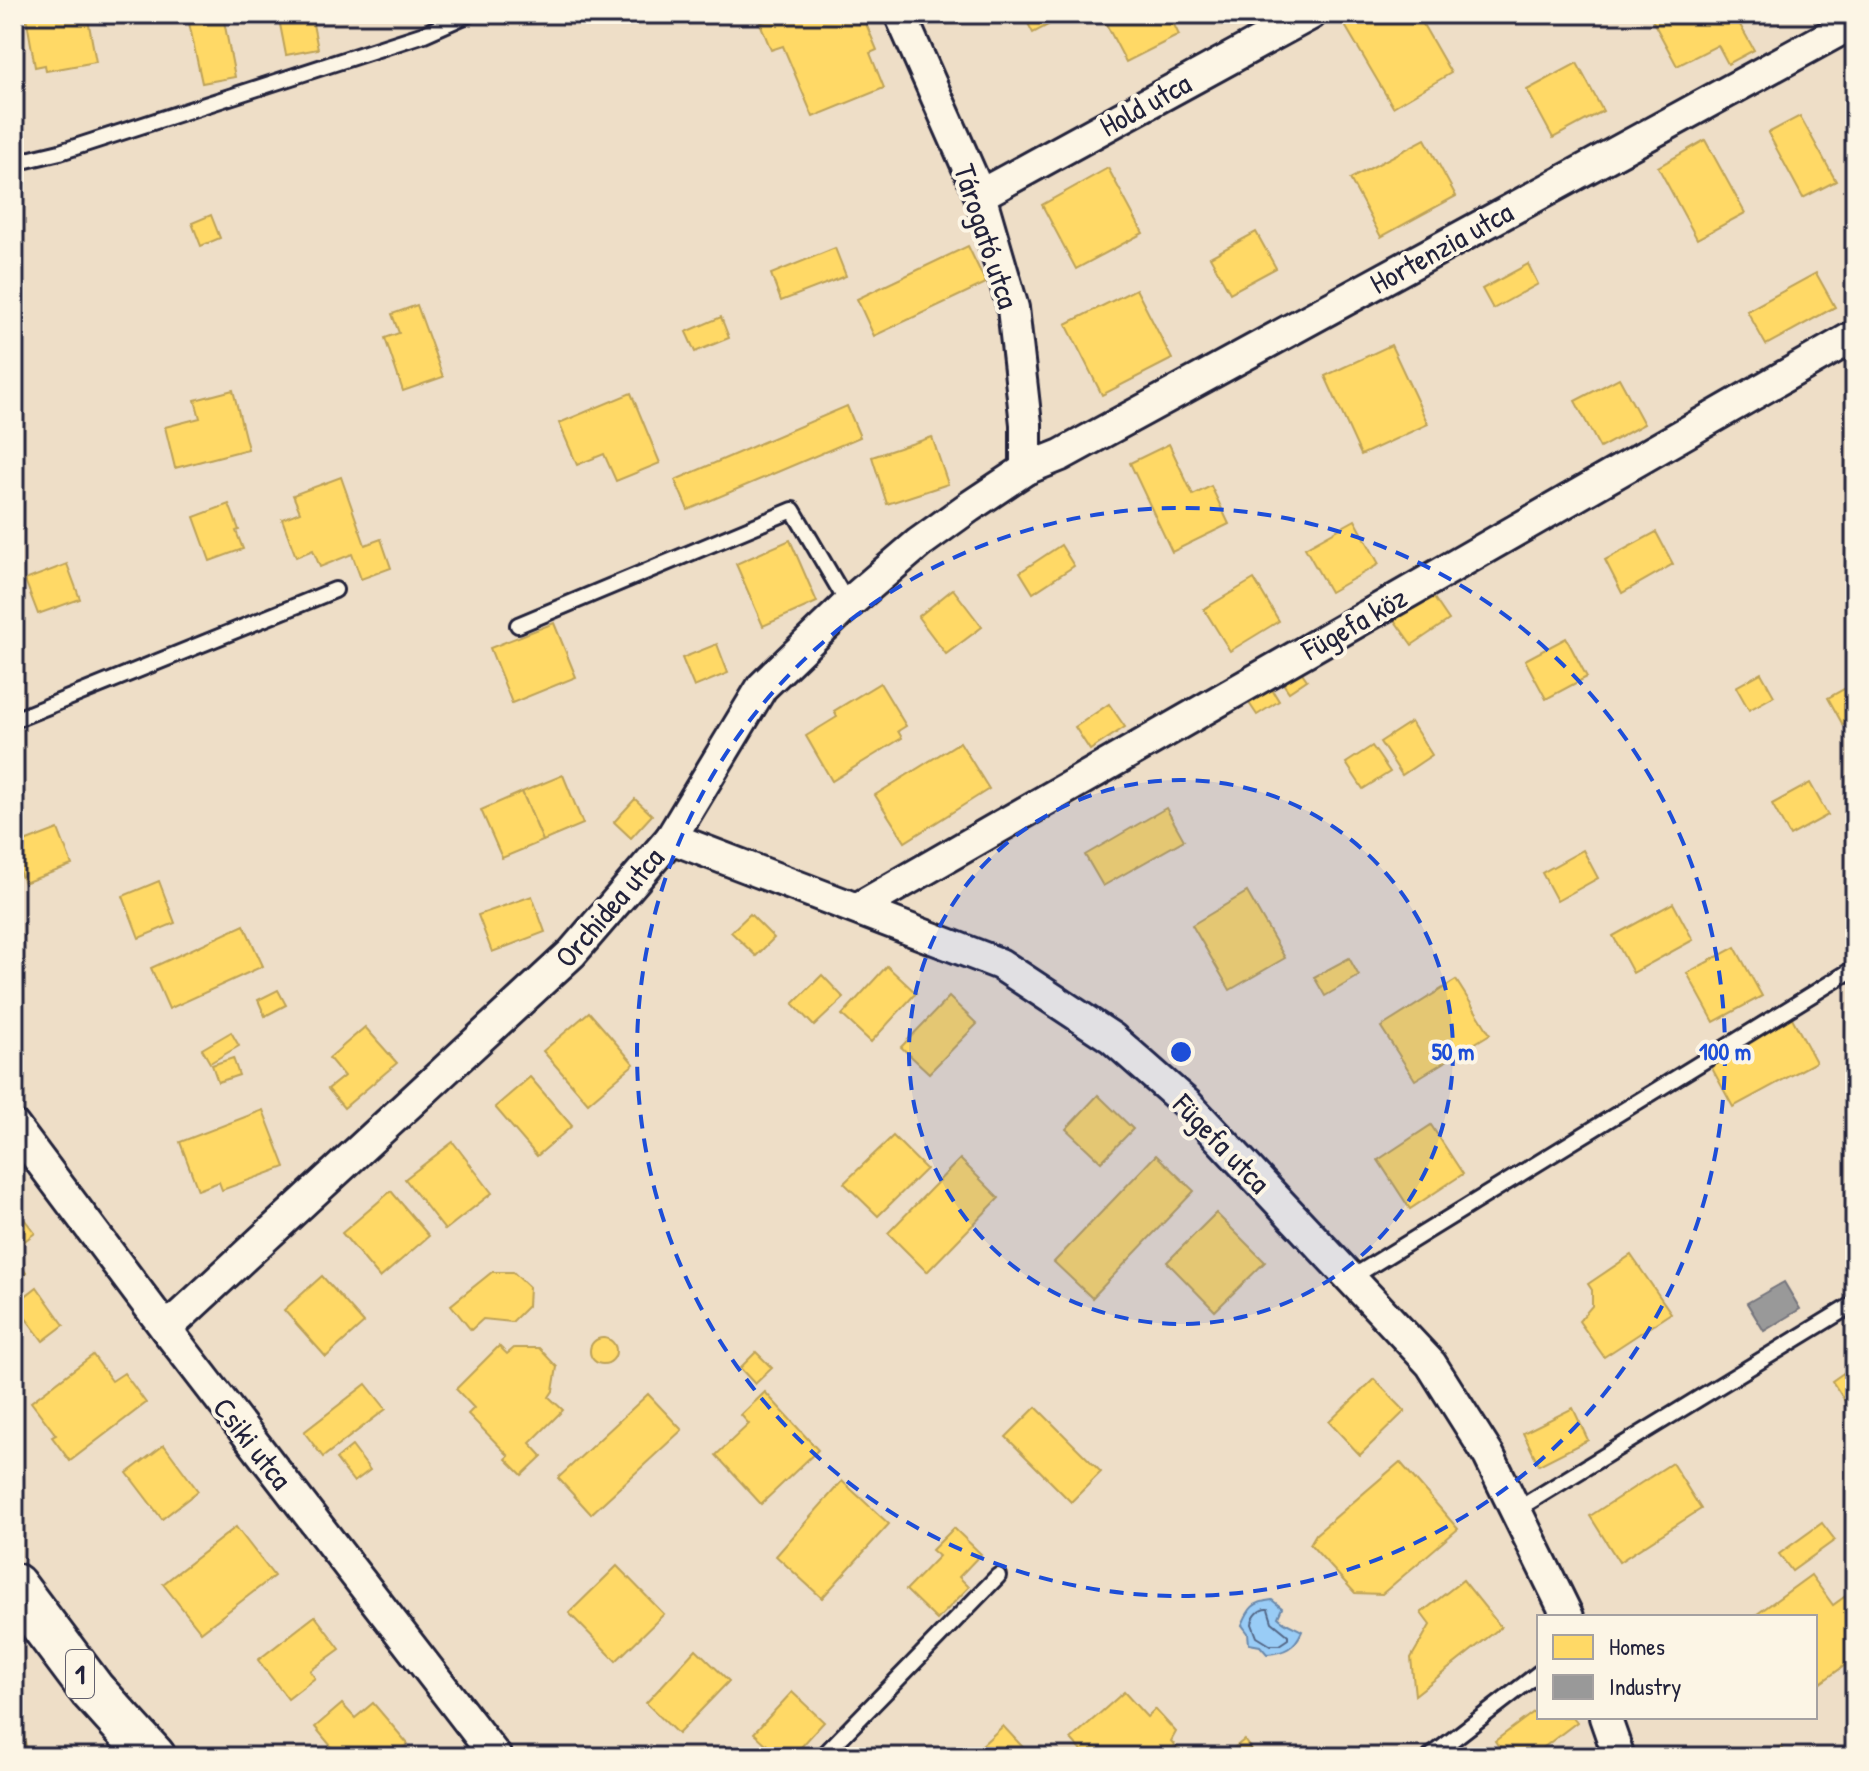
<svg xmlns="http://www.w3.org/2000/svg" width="1869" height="1771" font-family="'Patrick Hand',sans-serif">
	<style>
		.water { fill: #99ccf6; stroke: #6988ab; stroke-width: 2 }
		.homes { fill: #ffd966; stroke: #bda259; stroke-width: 2 }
		.industry { fill: #999; stroke: #75757d; stroke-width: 2 }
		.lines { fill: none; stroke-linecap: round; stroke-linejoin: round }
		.shore { stroke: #526686; stroke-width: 2 }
		.lane-casing { stroke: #22223b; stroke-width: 20 }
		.street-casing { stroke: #22223b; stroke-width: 36 }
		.primary-casing { stroke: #22223b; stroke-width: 50 }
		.lane { stroke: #fcf5e5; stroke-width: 14 }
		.street { stroke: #fcf5e5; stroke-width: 30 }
		.primary { stroke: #fcf5e5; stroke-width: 44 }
		.ring { fill: none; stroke: #1d4ed8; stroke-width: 4; stroke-dasharray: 14 10 }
		.labels { text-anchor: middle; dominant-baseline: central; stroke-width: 8; stroke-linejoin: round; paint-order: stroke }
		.shield { fill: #fcf5e5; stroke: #63616e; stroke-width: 2 }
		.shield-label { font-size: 28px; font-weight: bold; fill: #22223b }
		.street-label { font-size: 30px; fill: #22223b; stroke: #fcf5e5 }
		.centre { fill: #1d4ed8; stroke: #fcf5e5; stroke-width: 4 }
		.ring-label { font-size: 24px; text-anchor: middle; font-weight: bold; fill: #1d4ed8; stroke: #fcf5e5; stroke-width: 8; stroke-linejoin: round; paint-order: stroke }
	</style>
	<rect width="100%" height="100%" fill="#eedec7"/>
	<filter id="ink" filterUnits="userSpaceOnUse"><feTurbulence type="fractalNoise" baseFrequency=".0125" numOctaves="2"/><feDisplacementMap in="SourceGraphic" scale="16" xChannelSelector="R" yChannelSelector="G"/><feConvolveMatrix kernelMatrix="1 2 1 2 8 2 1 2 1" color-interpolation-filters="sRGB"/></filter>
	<g filter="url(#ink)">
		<path class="water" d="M1272,1600L1282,1608L1278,1617C1285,1624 1293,1626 1302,1631C1295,1648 1284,1653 1267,1654L1260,1646L1249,1644L1248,1633L1242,1625C1249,1608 1253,1602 1272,1600Z"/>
		<g class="homes">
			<path d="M36,14H87L96,62L46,71L45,65L35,67L26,16Z"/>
			<path d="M278,14H311L318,49L286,55Z"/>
			<path d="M774,14H862L877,50L870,53L884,88L813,117L783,46L771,50L760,23L774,17Z"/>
			<path d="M1023,14H1069L1033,33Z"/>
			<path d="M1116,14H1169L1179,35L1126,62L1104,20Z"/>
			<path d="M1356,14H1417L1451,73L1393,107L1343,22Z"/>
			<path d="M1649,14H1734L1754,50L1728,64L1718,45L1677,66Z"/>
			<path d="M223,16L235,77L202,83L189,23Z"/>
			<path d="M1577,63L1603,111L1553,138L1527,90Z"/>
			<path d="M1800,116L1836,181L1803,198L1768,133Z"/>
			<path d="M1425,139L1456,196L1381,237L1350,179Z"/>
			<path d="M1705,140L1745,213L1697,239L1658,167Z"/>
			<path d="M1108,168L1143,233L1076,269L1042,205Z"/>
			<path d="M211,215L220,238L201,246L192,223Z"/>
			<path d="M1256,232L1276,268L1230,293L1210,257Z"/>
			<path d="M968,246L986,283L874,336L857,299Z"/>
			<path d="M835,248L846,276L781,301L771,274Z"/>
			<path d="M1528,264L1538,284L1493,309L1482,289Z"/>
			<path d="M1816,273L1835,307L1766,345L1747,311Z"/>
			<path d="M1136,289L1172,359L1102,395L1066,324Z"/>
			<path d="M417,305L443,377L403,391L385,338L399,333L392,314Z"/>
			<path d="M721,317L729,338L695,352L686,332Z"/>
			<path d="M1391,345L1428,424L1361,455L1325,376Z"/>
			<path d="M1619,378L1644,424L1600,448L1575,401Z"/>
			<path d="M233,390L248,449L175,468L165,427L200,418L195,400Z"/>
			<path d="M631,393L660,463L616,481L604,454L577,465L559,423Z"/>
			<path d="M847,406L860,437L688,510L675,480Z"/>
			<path d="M932,437L948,484L887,504L872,457Z"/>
			<path d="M1169,444L1193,495L1211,486L1229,524L1172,552L1130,463Z"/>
			<path d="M341,477L365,545L381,539L391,568L361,579L352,554L320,567L313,550L296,557L282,519L300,512L293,495Z"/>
			<path d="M229,504L239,530L236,531L243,549L210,561L194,517Z"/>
			<path d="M1355,520L1379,564L1330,592L1305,548Z"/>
			<path d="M1656,532L1673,564L1622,593L1605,560Z"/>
			<path d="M790,540L817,602L763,626L736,564Z"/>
			<path d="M1061,545L1074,566L1033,593L1020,572Z"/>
			<path d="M67,564L80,599L38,614L25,580Z"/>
			<path d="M1254,579L1279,621L1230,651L1204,609Z"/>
			<path d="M953,589L982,627L946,654L918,617Z"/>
			<path d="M1430,592L1449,620L1412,645L1392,617Z"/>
			<path d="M554,623L576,677L512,703L490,648Z"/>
			<path d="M1566,638L1587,677L1546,699L1525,660Z"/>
			<path d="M717,644L728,673L694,687L682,658Z"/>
			<path d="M1298,667L1307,680L1289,692L1280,679Z"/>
			<path d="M1761,673L1774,696L1749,710L1736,687Z"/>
			<path d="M880,683L906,726L898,731L902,738L832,781L806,736L837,717L834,711Z"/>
			<path d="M1268,683L1279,701L1257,715L1245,697Z"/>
			<path d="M1855,683V718L1843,725L1828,698Z"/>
			<path d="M1109,704L1125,727L1090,750L1075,727Z"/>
			<path d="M1411,722L1432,755L1402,775L1380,742Z"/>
			<path d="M960,742L989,789L905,842L875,795Z"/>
			<path d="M1372,746L1390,772L1363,789L1346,763Z"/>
			<path d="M14,769L22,798L14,800Z"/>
			<path d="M563,775L583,824L543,841L522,792Z"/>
			<path d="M1810,783L1828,815L1790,836L1772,804Z"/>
			<path d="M522,792L543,841L502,858L481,810Z"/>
			<path d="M635,799L652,815L631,838L614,822Z"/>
			<path d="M1166,808L1184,840L1103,886L1085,855Z"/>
			<path d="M58,829L72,865L24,883L14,858V846Z"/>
			<path d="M1583,850L1598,878L1557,901L1542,873Z"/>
			<path d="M159,881L175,923L139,938L123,896Z"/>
			<path d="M1247,892L1285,958L1230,990L1192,925Z"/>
			<path d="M532,896L545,932L492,952L478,915Z"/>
			<path d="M1673,903L1693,940L1633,973L1613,936Z"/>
			<path d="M750,914L774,938L756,956L731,932Z"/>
			<path d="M244,925L263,966L169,1009L151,968Z"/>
			<path d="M1735,947L1762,996L1714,1022L1687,973Z"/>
			<path d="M1349,958L1359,976L1325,996L1314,977Z"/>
			<path d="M887,966L916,993L871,1042L842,1015Z"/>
			<path d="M822,975L844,998L814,1026L793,1004Z"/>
			<path d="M1456,980L1490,1034L1415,1080L1381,1027Z"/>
			<path d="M278,990L286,1005L265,1016L258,1000Z"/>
			<path d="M949,997L977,1024L929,1073L901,1047Z"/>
			<path d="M589,1012L634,1064L588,1103L543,1051Z"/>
			<path d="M1791,1016L1816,1062L1733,1107L1708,1061Z"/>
			<path d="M365,1027L397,1063L344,1108L328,1089L344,1076L329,1058Z"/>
			<path d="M231,1032L239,1046L210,1063L202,1049Z"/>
			<path d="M233,1058L239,1075L218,1082L212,1065Z"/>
			<path d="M530,1077L572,1126L537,1156L495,1107Z"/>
			<path d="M1098,1095L1133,1129L1101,1162L1066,1129Z"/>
			<path d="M263,1110L285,1167L222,1190L219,1182L198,1190L180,1142Z"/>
			<path d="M1431,1125L1463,1174L1410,1209L1378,1160Z"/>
			<path d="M893,1136L926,1169L878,1216L844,1183Z"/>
			<path d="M453,1142L492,1193L445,1230L405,1179Z"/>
			<path d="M1156,1155L1194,1191L1092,1298L1054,1262Z"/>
			<path d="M960,1159L999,1198L927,1272L888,1233Z"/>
			<path d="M391,1191L429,1236L380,1278L342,1233Z"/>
			<path d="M14,1206L35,1233L14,1249Z"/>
			<path d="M1216,1213L1265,1262L1215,1311L1167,1262Z"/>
			<path d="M1631,1255L1671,1313L1604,1357L1579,1321L1592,1306V1290L1588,1284Z"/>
			<path d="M14,1256L26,1273L14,1282Z"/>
			<path d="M492,1272H513L529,1287L528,1306L512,1322L483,1319L471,1330L451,1305Z"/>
			<path d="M322,1276L364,1323L326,1357L284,1310Z"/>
			<path d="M37,1287L64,1325L43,1341L15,1304Z"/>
			<circle cx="603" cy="1351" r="13"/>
			<path d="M499,1346L507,1354L514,1348H539L557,1367L553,1391L549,1397L563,1410L530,1443L542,1456L522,1475L506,1459L509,1456L468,1414L474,1408L456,1389Z"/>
			<path d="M756,1352L772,1368L755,1384L740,1368Z"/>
			<path d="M93,1355L112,1381L124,1373L146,1403L70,1461L52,1437L56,1435L31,1402Z"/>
			<path d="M1855,1365V1399L1847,1404L1832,1381Z"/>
			<path d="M1374,1379L1405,1411L1360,1455L1329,1422Z"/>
			<path d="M366,1384L386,1409L323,1457L304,1432Z"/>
			<path d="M765,1392L818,1450L761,1504L716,1455L749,1424L741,1415Z"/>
			<path d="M648,1394L682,1430L591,1514L558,1478Z"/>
			<path d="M1036,1407L1101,1472L1071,1502L1006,1437Z"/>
			<path d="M1573,1408L1588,1440L1539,1465L1523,1433Z"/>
			<path d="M164,1445L198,1491L162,1519L127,1473Z"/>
			<path d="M352,1446L370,1470L354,1482L336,1459Z"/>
			<path d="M1400,1462L1458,1529L1382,1594L1355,1593L1310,1544L1316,1534Z"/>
			<path d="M1672,1463L1701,1509L1619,1562L1590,1516Z"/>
			<path d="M842,1481L889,1524L822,1598L776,1556Z"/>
			<path d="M1822,1523L1835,1540L1792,1571L1779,1554Z"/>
			<path d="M236,1527L274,1576L201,1632L163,1584Z"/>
			<path d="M954,1528L981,1554L959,1577L969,1587L937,1620L906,1590L939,1556L932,1550Z"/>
			<path d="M617,1566L664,1614L616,1661L569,1613Z"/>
			<path d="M1811,1575L1833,1605L1847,1595L1855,1606V1658L1815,1687V1617H1753Z"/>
			<path d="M1463,1580L1501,1627L1415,1695L1411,1658L1430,1625L1421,1613Z"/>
			<path d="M315,1616L340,1649L310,1671L315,1678L288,1699L258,1660Z"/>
			<path d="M696,1649L729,1681L678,1734L646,1703Z"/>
			<path d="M792,1692L824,1722L792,1757H780L754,1733Z"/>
			<path d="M1124,1692L1147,1717L1155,1709L1176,1732L1171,1741L1185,1757H1077L1083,1752L1071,1739Z"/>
			<path d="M373,1703L408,1744L393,1757H340L315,1727L342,1704L355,1718Z"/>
			<path d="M1539,1708V1717H1573L1577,1722L1531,1757H1506L1495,1741Z"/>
			<path d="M18,1715L26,1746L14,1749V1716Z"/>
			<path d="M1003,1726L1032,1757H969Z"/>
			<path d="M1244,1740L1257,1757H1223Z"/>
			<path d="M1781,1746L1788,1757H1763Z"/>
		</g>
		<path class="industry" d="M1784,1282L1800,1309L1764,1331L1747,1303Z"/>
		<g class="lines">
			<path class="shore" d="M1268,1609L1272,1622L1288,1635V1639L1279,1645H1270L1257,1637L1252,1624C1253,1616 1260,1608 1268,1609Z"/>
			<g class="lane-casing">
				<g id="lane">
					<path d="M14,163L60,152L424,34L469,14"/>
					<path d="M518,625L793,510L848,604"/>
					<path d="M14,720L335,590"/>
					<path d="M1351,1278L1855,968"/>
					<path d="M1516,1510L1855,1303"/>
					<path d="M822,1757L998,1576"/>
					<path d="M1430,1757L1539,1673"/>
				</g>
			</g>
			<g class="street-casing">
				<g id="street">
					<path d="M900,14L980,195L1013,308L1026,424V469"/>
					<path d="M980,195L1311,14"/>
					<path d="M671,838L1000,964L1112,1038L1187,1104L1431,1364L1489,1456L1568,1617"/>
					<path d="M858,908L1851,338"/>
					<path d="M14,1126L166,1329L496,1757"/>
					<path d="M166,1329L572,953L671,838L762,687L848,604L919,543L969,507L1026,469L1061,455L1855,22"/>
					<path d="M1605,1717L1619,1757"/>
				</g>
			</g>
			<g class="primary-casing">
				<path id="primary" d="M14,1586L92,1690L153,1757"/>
			</g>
			<use href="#lane" class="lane"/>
			<use href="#street" class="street"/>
			<use href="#primary" class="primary"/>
		</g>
	</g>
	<circle cx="1181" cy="1052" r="272" fill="#1d4ed8" fill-opacity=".12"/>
	<g class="ring">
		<circle cx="1181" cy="1052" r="272"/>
		<circle cx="1181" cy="1052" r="544"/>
	</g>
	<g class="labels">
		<rect class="shield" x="66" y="1650" width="28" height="48" rx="6"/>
		<g class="shield-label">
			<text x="80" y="1674">1</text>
		</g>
		<g class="street-label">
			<text transform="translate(1145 104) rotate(-29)">Hold utca</text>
			<text transform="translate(987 236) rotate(72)">Tárogató utca</text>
			<text transform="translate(1441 247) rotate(-29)">Hortenzia utca</text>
			<text transform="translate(1354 623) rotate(-30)">Fügefa köz</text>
			<text transform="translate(609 907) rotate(-49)">Orchidea utca</text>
			<text transform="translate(1222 1143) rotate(46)">Fügefa utca</text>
			<text transform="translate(253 1443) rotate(52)">Csiki utca</text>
		</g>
	</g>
	<circle cx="1181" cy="1052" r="12" class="centre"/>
	<g class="ring-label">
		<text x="1453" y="1060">50 m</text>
		<text x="1725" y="1060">100 m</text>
	</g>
	<rect width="1869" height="1771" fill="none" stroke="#fcf5e5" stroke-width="48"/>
	<rect x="24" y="24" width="1821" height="1723" fill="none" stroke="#22223b" stroke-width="3" filter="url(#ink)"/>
	<rect x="1537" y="1615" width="280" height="104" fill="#fcf5e5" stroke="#a5a1a1" stroke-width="2"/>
	<rect x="1553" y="1635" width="40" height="24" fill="#ffd966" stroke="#a5a1a1" stroke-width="2"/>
	<text x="1609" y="1655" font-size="24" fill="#22223b">Homes</text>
	<rect x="1553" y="1675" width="40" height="24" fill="#999999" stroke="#a5a1a1" stroke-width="2"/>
	<text x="1609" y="1695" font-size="24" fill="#22223b">Industry</text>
</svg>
